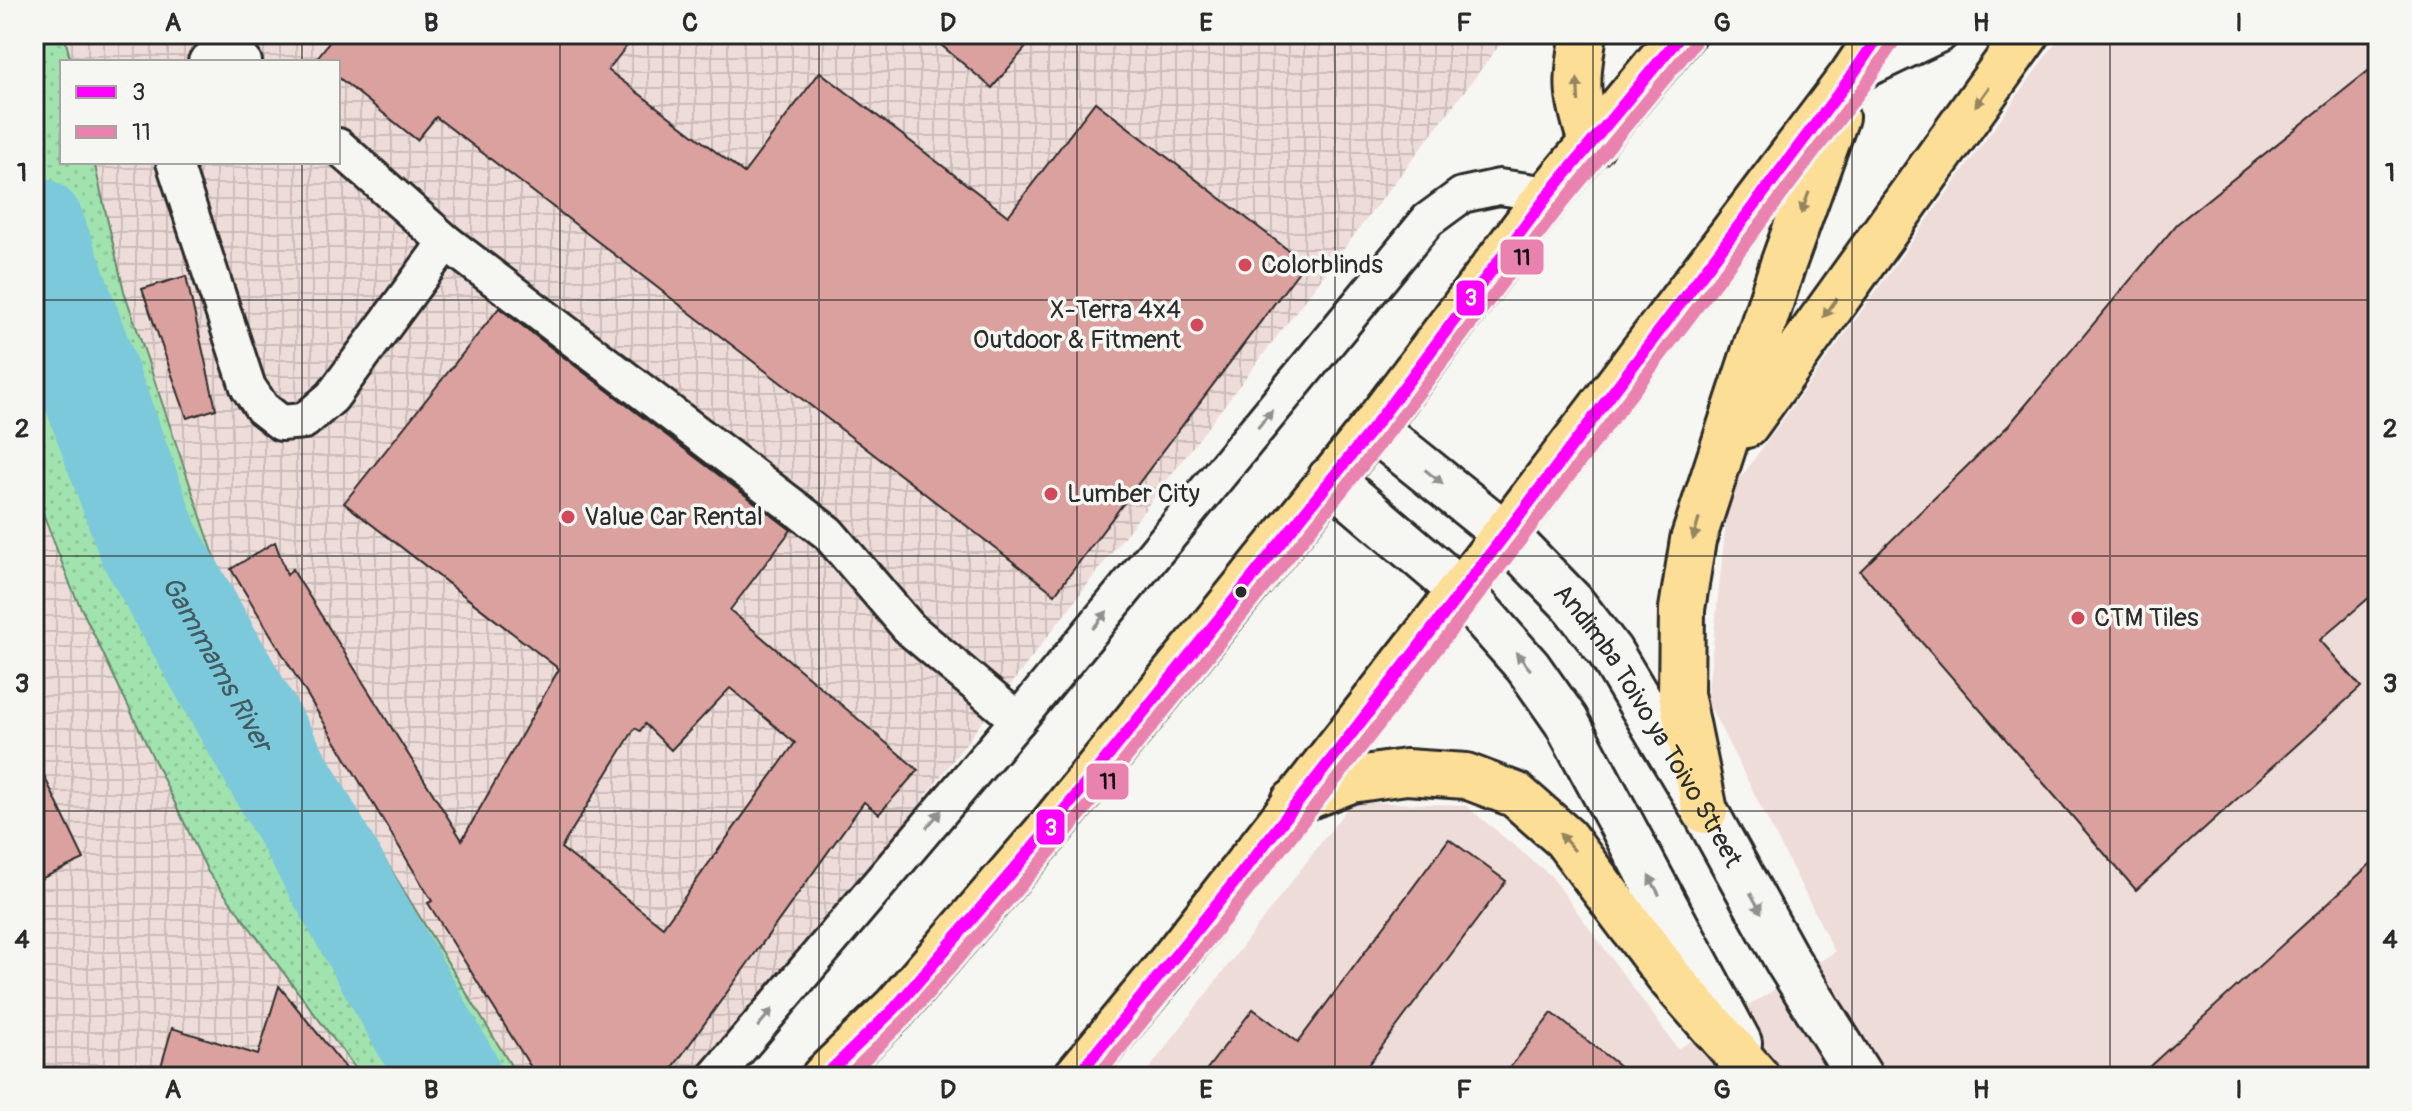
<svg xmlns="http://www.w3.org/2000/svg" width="2412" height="1111" font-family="Pangolin,sans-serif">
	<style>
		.built { fill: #eedcd9 }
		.industrial { fill: url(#industrial-grid) }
		.grass { fill: url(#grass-dots); stroke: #66876c; stroke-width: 2 }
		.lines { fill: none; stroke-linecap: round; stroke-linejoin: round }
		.river { stroke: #7cc9db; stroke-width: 102 }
		.building { fill: #dba19e; stroke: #2b2b2b; stroke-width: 2; fill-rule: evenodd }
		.lane-casing { stroke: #2b2b2b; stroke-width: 40 }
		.secondary-casing { stroke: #2b2b2b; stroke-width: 50 }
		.primary-casing { stroke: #2b2b2b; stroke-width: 50 }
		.lane { stroke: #f6f6f2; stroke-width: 34 }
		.secondary { stroke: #f6f6f2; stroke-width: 44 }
		.primary { stroke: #fcde96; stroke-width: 44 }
		.bus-1-casing { stroke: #f6f6f2; stroke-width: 18 }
		.bus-2-casing { stroke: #f6f6f2; stroke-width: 18 }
		.bus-1 { stroke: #ff00fe; stroke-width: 12 }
		.bus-2 { stroke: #ea82af; stroke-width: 12 }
		.oneway { fill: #948460 }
		.oneway2 { fill: #90908e }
		.grid { fill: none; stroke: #2b2b2b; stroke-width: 2; stroke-opacity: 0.55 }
		.poi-dot { fill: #d1495b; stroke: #f6f6f2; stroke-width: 3 }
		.bus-dot { fill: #2b2b2b; stroke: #f6f6f2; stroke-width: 3 }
		.labels { text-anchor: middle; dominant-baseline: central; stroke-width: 7; stroke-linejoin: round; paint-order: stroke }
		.poi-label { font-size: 26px; fill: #2b2b2b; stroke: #f6f6f2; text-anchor: start }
		.street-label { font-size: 26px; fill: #2b2b2b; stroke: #f6f6f2 }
		.water-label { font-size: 28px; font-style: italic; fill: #435a60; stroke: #f6f6f2 }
		.line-badge { stroke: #f6f6f2; stroke-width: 3 }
		.badge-label { font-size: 22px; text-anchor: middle; font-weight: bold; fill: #fff }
		.pale-badge-label { font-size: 22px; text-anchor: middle; font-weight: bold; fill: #111 }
		.neatline { fill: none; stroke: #2b2b2b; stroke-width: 3 }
		.grid-label { font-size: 26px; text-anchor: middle; font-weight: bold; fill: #2b2b2b }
	</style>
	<defs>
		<pattern id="industrial-grid" width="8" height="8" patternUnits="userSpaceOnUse" patternTransform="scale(2)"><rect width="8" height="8" fill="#eedcd9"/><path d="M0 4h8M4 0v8" fill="none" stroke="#ccbdba"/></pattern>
		<pattern id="grass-dots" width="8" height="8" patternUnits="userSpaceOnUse" patternTransform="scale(2)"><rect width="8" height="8" fill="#a1e3ae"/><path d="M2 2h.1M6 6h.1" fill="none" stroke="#8bc396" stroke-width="1.8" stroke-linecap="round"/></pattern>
	</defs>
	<rect width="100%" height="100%" fill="#f6f6f2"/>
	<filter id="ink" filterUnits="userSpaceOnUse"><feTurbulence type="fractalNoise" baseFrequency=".0125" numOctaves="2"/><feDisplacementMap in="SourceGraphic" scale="16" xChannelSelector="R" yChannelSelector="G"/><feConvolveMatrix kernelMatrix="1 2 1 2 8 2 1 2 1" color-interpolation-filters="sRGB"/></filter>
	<g filter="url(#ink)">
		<path class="built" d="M2062,34H2378V1077H1143L1352,802L1465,805L1551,876L1678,1049L1835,952L1707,701L1729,494Z"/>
		<g class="industrial">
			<path d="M64,34H1508L711,1077H518L234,614L124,291L94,162H338V62H71Z"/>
			<path d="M34,490L72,589L208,872L362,1077H34Z"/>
		</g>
		<path class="grass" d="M34,34H64L71,62H62V162H94L124,291L234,614L518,1077H362L208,872L72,589L34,490Z"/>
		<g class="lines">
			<path class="river" id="s1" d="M34,228L149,544L450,1077"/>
		</g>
		<g class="building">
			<path d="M336,34H636L608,70L744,173L820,72L1008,216L1095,102L1305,263L1055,594L436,117L417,140L338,77V62H320L316,59Z"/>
			<path d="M928,34H1037L992,88Z"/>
			<path d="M2378,63V590L2320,640L2361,687L2136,890L1860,571L2009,425L2177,224Z"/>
			<path d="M186,276L216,409L187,418L142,289Z"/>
			<path d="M499,308L791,530L730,610L918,770L879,814L864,802L666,1077H537L428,903L432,901L231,569L275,542L287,575L292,569L462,840L559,669L344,503ZM730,688L795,743L663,927L561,848L635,728L640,731L645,724L671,750Z"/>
			<path d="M34,755L84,859L34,882Z"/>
			<path d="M1449,839L1506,881L1359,1077H1201L1253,1009L1298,1042Z"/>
			<path d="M2378,857V1077H2138Z"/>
			<path d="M279,986L353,1077H158L172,1028L258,1055Z"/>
			<path d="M1552,1013L1634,1077H1503Z"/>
		</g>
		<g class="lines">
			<g class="lane-casing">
				<g id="lane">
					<path d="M206,62L219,52L244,62"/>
					<path d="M1851,77L1941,34"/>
					<path d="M338,146L446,242L828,533L910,629L1018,720"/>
					<path d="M174,162L248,387L262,408L281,423L304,421L332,397L446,242"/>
					<path d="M715,1077L1018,720L1428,220L1462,195L1499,187L1549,194"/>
				</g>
			</g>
			<g class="secondary-casing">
				<g id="secondary">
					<path id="s2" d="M1373,428L1505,534L1572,603L1610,652L1705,811L1787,960L1860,1077"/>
					<path d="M1330,479L1460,590L1528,667L1566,721L1739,1043"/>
				</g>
			</g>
			<g class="primary-casing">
				<g id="primary">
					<path d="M1584,34C1575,84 1576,96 1592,145"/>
					<path d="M1746,425L2027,34"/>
					<path d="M1294,802L1351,780L1406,772L1466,776L1516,795L1565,838L1671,979L1757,1077"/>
					<path d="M1705,811L1681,694L1682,609L1693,540L1782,267L1836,117"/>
					<path d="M824,1077L895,1008L1050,828L1373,428L1549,194L1682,34"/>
					<path d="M1076,1077L1164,971L1505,534L1851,77L1880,34"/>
				</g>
			</g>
			<use href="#lane" class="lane"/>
			<use href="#secondary" class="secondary"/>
			<use href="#primary" class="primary"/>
			<g class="bus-1-casing">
				<g id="bus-1">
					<path d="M824,1077L895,1008L1050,828L1373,428L1549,194L1682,34"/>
					<path d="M1076,1077C1345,753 1597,413 1851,77L1880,34"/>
				</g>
			</g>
			<g class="bus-2-casing">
				<g id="bus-2">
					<path d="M847,1077L907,1018L1062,838L1385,438L1562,204L1694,44"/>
					<path d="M1097,1077C1363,756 1612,419 1864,87L1893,43"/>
				</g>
			</g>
			<use href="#bus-1" class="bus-1"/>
			<use href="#bus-2" class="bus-2"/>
		</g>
		<defs><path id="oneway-solid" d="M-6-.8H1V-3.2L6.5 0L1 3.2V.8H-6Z" transform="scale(2)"/></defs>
		<g class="oneway">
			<use href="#oneway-solid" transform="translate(1578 90) rotate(-93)"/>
			<use href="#oneway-solid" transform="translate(1982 97) rotate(126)"/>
			<use href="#oneway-solid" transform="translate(1805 203) rotate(110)"/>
			<use href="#oneway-solid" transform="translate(1830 308) rotate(126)"/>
			<use href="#oneway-solid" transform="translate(1696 529) rotate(106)"/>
			<use href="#oneway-solid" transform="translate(1567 842) rotate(-131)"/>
		</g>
		<g class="oneway2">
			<use href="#oneway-solid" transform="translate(1265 419) rotate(-51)"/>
			<use href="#oneway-solid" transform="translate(1434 477) rotate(39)"/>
			<use href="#oneway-solid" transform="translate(1100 620) rotate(-51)"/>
			<use href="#oneway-solid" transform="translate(1523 661) rotate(-130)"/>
			<use href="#oneway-solid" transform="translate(934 819) rotate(-50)"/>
			<use href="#oneway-solid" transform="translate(1654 885) rotate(-118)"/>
			<use href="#oneway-solid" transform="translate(1756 903) rotate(61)"/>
			<use href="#oneway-solid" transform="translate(765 1018) rotate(-50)"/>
		</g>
	</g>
	<path class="grid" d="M302,34V62M560,34V1077M819,34V1077M1077,34V1077M1335,34V1077M1593,34V1077M1852,34V1077M2110,34V1077M302,162V1077M34,300H2378M34,556H2378M34,811H2378"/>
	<g class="poi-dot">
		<circle cx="1245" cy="265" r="8"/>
		<circle cx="1197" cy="325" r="8"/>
		<circle cx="1051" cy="494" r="8"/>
		<circle cx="568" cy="517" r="8"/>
		<circle cx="2078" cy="618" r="8"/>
	</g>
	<circle class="bus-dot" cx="1241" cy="592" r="7"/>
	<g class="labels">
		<g class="poi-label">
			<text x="1261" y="265">Colorblinds</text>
			<text x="1181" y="310" text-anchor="end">X-Terra 4x4<tspan x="1181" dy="30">Outdoor &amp; Fitment</tspan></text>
			<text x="1067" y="494">Lumber City</text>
			<text x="584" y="517">Value Car Rental</text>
			<text x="2094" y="618">CTM Tiles</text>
		</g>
		<g class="street-label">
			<text stroke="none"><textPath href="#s2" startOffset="410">Andimba Toivo ya Toivo Street</textPath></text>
		</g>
		<g class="water-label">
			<text stroke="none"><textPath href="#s1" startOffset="474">Gammams River</textPath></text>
		</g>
	</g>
	<g class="line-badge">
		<rect x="1499" y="238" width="46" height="38" rx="8" fill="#ea82af"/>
		<rect x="1455" y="279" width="31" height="38" rx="8" fill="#ff00fe"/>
		<rect x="1085" y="762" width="45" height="39" rx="8" fill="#ea82af"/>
		<rect x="1035" y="808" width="31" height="38" rx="8" fill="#ff00fe"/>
	</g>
	<g class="badge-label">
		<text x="1471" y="305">3</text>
		<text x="1051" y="835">3</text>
	</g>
	<g class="pale-badge-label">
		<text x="1522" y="265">11</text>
		<text x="1108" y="789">11</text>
	</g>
	<rect width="2412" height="1111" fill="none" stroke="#f6f6f2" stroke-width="88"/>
	<rect x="60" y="60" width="280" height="104" fill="#f6f6f2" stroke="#a5a5a2" stroke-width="2"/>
	<rect x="76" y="86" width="40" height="12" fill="#ff00fe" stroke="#a5a5a2" stroke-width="2"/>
	<text x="132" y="100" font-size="24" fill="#2b2b2b">3</text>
	<rect x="76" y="126" width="40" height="12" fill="#ea82af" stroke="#a5a5a2" stroke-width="2"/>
	<text x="132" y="140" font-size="24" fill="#2b2b2b">11</text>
	<rect x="44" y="44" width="2324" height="1023" class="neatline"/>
	<g class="grid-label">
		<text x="173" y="31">A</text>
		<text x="431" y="31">B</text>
		<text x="690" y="31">C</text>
		<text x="948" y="31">D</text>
		<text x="1206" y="31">E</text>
		<text x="1464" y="31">F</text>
		<text x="1722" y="31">G</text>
		<text x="1981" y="31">H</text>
		<text x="2239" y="31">I</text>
		<text x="22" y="181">1</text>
		<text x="2390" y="181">1</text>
		<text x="22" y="437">2</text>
		<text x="2390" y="437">2</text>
		<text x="22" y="692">3</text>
		<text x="2390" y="692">3</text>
		<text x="22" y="948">4</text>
		<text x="2390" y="948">4</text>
		<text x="173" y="1098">A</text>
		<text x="431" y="1098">B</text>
		<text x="690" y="1098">C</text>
		<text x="948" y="1098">D</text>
		<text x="1206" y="1098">E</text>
		<text x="1464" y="1098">F</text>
		<text x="1722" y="1098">G</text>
		<text x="1981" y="1098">H</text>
		<text x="2239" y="1098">I</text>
	</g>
</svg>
